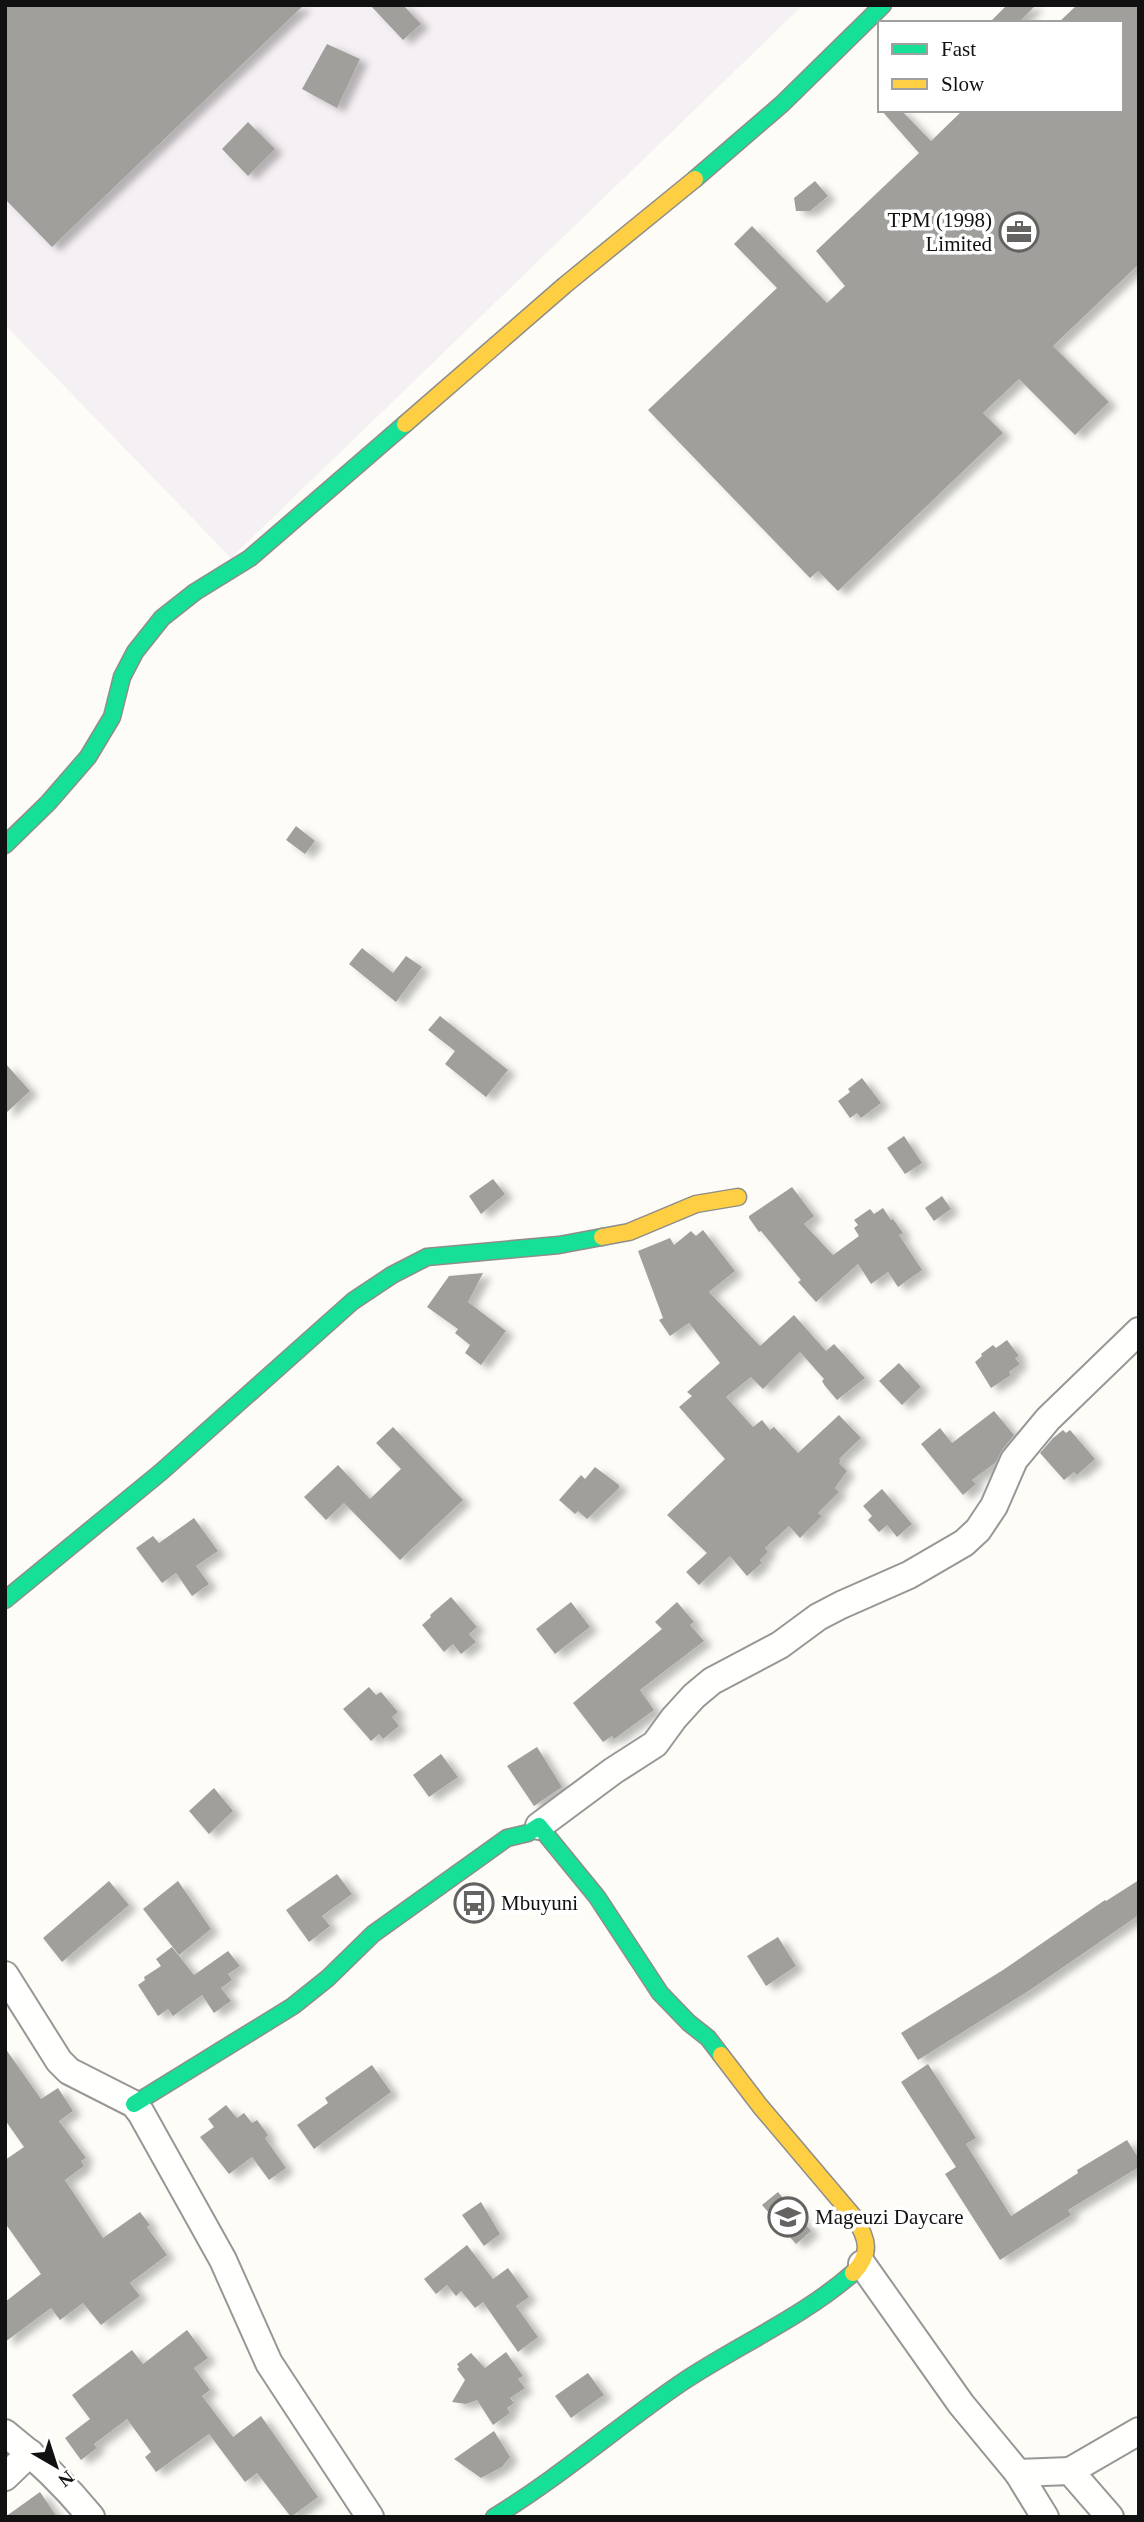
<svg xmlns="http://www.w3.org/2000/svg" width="1144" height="2522" font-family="'Times New Roman',serif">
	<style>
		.industrial { fill: #f5f0f3 }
		.building { fill: #a19f9c; filter: url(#shadow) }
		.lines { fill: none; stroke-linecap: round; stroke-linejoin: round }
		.street-casing { stroke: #979795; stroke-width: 30 }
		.fast-casing { stroke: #8e8d8b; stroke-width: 19 }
		.slow-casing { stroke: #8e8d8b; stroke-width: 19 }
		.street { stroke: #fffffe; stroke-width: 26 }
		.fast { stroke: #16e098; stroke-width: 16 }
		.slow { stroke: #ffcf43; stroke-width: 16 }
		.labels { text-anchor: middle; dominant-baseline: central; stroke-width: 7; stroke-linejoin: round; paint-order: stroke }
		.poi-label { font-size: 21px; fill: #111; stroke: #fff; text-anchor: start }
	</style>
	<defs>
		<filter id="shadow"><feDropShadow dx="8" dy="4.5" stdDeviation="3.5" flood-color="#0004"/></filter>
	</defs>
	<rect width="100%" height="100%" fill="#fdfcf7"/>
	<path class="industrial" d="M5,5H803L231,558L5,325Z"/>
	<g class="building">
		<path d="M5,5H304L52,247L5,199Z"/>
		<path d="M370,5H403L421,24L403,40Z"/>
		<path d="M1007,5H1036L1018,23H989Z"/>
		<path d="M1077,5H1139V264L1053,346L1109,402L1075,435L1019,379L983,413L1003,433L838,591L818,571L810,578L648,410L777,288L734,244L752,226L827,303L845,286L816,251L919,153L881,110H901L931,141L963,110H1121V23H1058Z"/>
		<path d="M327,44L360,59L337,108L302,89Z"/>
		<path d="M248,122L275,149L248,176L222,149Z"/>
		<path d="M815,181L828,196L810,211H796L794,198Z"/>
		<path d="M296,826L315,841L305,854L286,840Z"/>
		<path d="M362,948L393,973L406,956L422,967L396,1002L349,964Z"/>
		<path d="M440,1016L508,1070L486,1097L445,1064L455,1051L428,1030Z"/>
		<path d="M5,1063L30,1091L5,1114Z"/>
		<path d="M862,1078L881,1103L861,1118L857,1113L850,1118L838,1101L850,1092L848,1089Z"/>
		<path d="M904,1136L922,1163L905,1174L887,1148Z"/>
		<path d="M493,1179L505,1194L481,1214L469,1196Z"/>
		<path d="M792,1187L814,1216L804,1224L833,1255L859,1236L854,1228L858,1225L854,1220L870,1209L874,1214L883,1208L891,1220L893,1219L903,1233L899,1235L922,1270L898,1287L888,1272L871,1284L858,1264L816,1302L798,1282L801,1280L761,1231L759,1232L749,1218V1216Z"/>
		<path d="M942,1196L951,1209L934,1221L925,1208Z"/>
		<path d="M703,1230L735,1271L709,1292L760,1346L794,1315L826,1351L834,1344L865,1378L837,1400L825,1386L822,1381L824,1379L800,1352L763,1389L751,1377L726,1397L753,1427L762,1420L770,1430L774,1427L798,1453L839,1415L861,1438L839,1459L841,1460L839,1463L847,1471L835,1488L839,1492L818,1513L822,1516L800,1538L789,1526L765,1548L768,1552L760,1560L762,1563L747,1576L730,1556L699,1585L686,1572L707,1553L667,1515L725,1459L679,1407L692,1396L687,1392L720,1363L689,1323L670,1336L659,1320L663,1318L638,1251L670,1238L674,1245L691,1231L696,1236Z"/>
		<path d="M483,1273L468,1302L506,1331L481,1365L465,1353L470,1345L455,1333L458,1329L427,1307L449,1276Z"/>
		<path d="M1007,1340L1019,1356L1015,1358L1020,1364L1009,1372L1011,1375L991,1388L975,1362L982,1356L981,1354L993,1345L996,1348Z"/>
		<path d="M899,1363L921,1387L902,1405L879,1381Z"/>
		<path d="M994,1411L1014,1435L1002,1450L995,1463L972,1480L976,1484L963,1495L921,1444L940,1428L952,1443Z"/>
		<path d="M393,1427L463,1500L400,1560L344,1503L326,1520L304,1497L338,1465L370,1499L401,1469L376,1443Z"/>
		<path d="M1063,1430L1066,1433L1070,1430L1095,1459L1077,1475L1074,1472L1064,1480L1040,1453L1053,1438Z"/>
		<path d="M595,1467L619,1485V1488L587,1519L578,1511L575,1514L559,1500L581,1475L585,1479Z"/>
		<path d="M882,1489L912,1524L897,1537L887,1525L879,1532L868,1520L872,1516L863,1506Z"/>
		<path d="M194,1518L218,1551L196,1566L209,1584L192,1596L176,1573L162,1583L136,1548L153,1536L159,1543Z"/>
		<path d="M451,1597L477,1627L469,1634L476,1642L461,1654L453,1644L444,1652L422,1625L431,1617L430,1615Z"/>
		<path d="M571,1602L590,1627L555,1654L536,1629Z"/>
		<path d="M677,1602L694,1622L690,1625L704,1641L640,1690L654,1710L614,1739L612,1736L603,1742L573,1703L662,1629L655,1622Z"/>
		<path d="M369,1687L376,1695L381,1692L398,1712L392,1717L399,1726L383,1739L379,1734L371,1741L343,1709Z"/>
		<path d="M537,1747L562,1787L534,1806L507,1766Z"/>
		<path d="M441,1754L458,1777L429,1797L413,1775Z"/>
		<path d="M214,1788L233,1811L209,1834L189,1811Z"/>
		<path d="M337,1874L352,1894L322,1916L330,1926L309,1942L286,1910Z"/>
		<path d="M1139,1880V1915L1030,1990L918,2060L901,2033L1003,1970L1105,1900L1106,1901Z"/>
		<path d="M109,1881L129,1905L62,1962L43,1938Z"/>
		<path d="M178,1881L211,1929L179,1955L143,1909Z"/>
		<path d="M778,1937L796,1966L766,1986L747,1956Z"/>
		<path d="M172,1947L194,1975L228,1951L240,1966L228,1974L232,1980L221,1988L231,2001L214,2013L202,1995L173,2016L168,2009L158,2016L138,1985L145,1980L144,1977L161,1966L156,1959Z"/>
		<path d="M5,2048L41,2099L58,2088L73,2111L59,2121L86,2158L81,2161L84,2166L65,2180L103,2238L140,2212L150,2225L147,2227L167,2255L130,2283L140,2296L101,2325L83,2303L60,2320L51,2308L5,2342V2302L41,2274L5,2223V2160L24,2147L5,2120Z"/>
		<path d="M928,2064L976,2138L966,2144L1011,2216L1078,2173L1077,2170L1127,2140L1139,2159V2167L1068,2210L1071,2215L1000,2260L945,2174L956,2167L901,2082Z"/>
		<path d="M372,2065L391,2092L314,2149L297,2125L328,2103L325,2098Z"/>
		<path d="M226,2105L237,2118L244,2113L252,2123L257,2120L268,2135L265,2138L286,2168L269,2180L252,2157L229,2174L200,2137L214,2127L208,2119Z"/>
		<path d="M778,2192L811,2231L796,2244L762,2205Z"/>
		<path d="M481,2202L500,2234L484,2246L462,2215Z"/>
		<path d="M467,2245L493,2279L508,2268L529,2297L516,2306L538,2337L518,2352L483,2302L475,2308L461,2291L456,2296L447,2285L436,2294L424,2279Z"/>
		<path d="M187,2330L208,2358L194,2368L210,2390L202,2396L233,2437L261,2416L318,2497L291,2517L257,2473L245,2482L209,2434L156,2472L145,2457L151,2452L127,2419L94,2444L97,2448L81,2460L65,2438L90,2419L72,2395L132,2350L143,2364Z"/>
		<path d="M506,2352L523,2376L518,2379L525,2388L510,2398L514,2403L507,2408L510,2413L493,2425L477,2400L466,2404L452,2402L465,2380L457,2369L459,2367L457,2364L471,2353L485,2368Z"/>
		<path d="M588,2373L604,2395L571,2418L555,2396Z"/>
		<path d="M494,2431L510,2457L502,2467L481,2478L454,2459Z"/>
		<path d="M40,2492L57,2517H5Z"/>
	</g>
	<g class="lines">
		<g class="street-casing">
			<g id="street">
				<path d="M539,1826L613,1771L655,1744L674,1718L694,1696L712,1681L780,1645L818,1617L841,1605L909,1575L964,1543L978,1530L994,1506L1014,1460L1048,1419L1139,1331"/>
				<path d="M5,1975L59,2061L69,2071L134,2104L141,2113L223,2260L269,2363L370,2517"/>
				<path d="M862,2264L961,2404L1018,2473L1045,2517"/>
				<path d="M5,2433C37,2458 65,2485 91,2517"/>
				<path d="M1070,2471L1139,2431"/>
				<path d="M1018,2473L1070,2471L1110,2517"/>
				<path d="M5,2477L30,2453"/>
			</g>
		</g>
		<g class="fast-casing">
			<g id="fast">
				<path d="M695,179L782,104L883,5"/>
				<path d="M5,845L48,803L88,757L112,717L122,677L135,652L162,618L195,592L250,558L405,424"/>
				<path d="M5,1600L161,1472L353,1301L392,1275L427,1257L559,1245L602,1237"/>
				<path d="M134,2104L293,2006L328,1978L373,1934L507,1838L528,1833L539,1826L597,1897L660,1993L689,2023L708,2038L721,2055"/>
				<path d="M494,2517C560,2477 618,2426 681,2383C736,2346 803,2317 853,2273"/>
			</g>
		</g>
		<g class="slow-casing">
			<g id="slow">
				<path d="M405,424L565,285L695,179"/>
				<path d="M602,1237L629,1232L696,1204L738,1197"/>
				<path d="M721,2055L760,2106L854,2217C868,2239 872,2254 853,2273"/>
			</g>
		</g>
		<use href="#street" class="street"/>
		<use href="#fast" class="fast"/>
		<use href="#slow" class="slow"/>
	</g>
	<defs>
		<g id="office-ring" transform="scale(2.0125)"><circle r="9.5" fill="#fff" stroke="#646362" stroke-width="1.5"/><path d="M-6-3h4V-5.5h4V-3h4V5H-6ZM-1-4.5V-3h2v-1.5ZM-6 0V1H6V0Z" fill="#646362"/></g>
		<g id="bus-ring" transform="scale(2.0125)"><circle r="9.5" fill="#fff" stroke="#646362" stroke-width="1.5"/><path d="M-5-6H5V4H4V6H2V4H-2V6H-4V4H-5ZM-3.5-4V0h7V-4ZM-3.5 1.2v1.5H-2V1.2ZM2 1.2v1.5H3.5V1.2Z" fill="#646362"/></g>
		<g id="school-ring" transform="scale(2.0125)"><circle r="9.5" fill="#fff" stroke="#646362" stroke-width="1.5"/><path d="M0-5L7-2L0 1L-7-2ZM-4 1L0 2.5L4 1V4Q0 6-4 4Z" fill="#646362"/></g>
	</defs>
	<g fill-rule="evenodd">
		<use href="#office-ring" x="1019" y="232"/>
		<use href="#bus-ring" x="474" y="1903"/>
		<use href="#school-ring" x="788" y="2217"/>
	</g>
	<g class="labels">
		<g class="poi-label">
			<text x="992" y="220" text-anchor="end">TPM (1998)<tspan x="992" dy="24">Limited</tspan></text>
			<text x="501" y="1903">Mbuyuni</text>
			<text x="815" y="2217">Mageuzi Daycare</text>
		</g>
	</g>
	<rect width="1144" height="2522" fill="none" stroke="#111111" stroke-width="14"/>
	<rect x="878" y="21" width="245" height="91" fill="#ffffff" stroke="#a0a0a0" stroke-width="2"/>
	<rect x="892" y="44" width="35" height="10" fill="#16e098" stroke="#a0a0a0" stroke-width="2"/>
	<text x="941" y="56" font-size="21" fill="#111111">Fast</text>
	<rect x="892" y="79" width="35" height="10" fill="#ffcf43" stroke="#a0a0a0" stroke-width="2"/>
	<text x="941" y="91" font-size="21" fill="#111111">Slow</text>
	<g transform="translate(56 2466) rotate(141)" stroke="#ffffff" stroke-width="5" paint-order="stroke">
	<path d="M0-5L12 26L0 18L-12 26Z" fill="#111111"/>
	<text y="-10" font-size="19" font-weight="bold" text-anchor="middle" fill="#111111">N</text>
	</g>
</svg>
